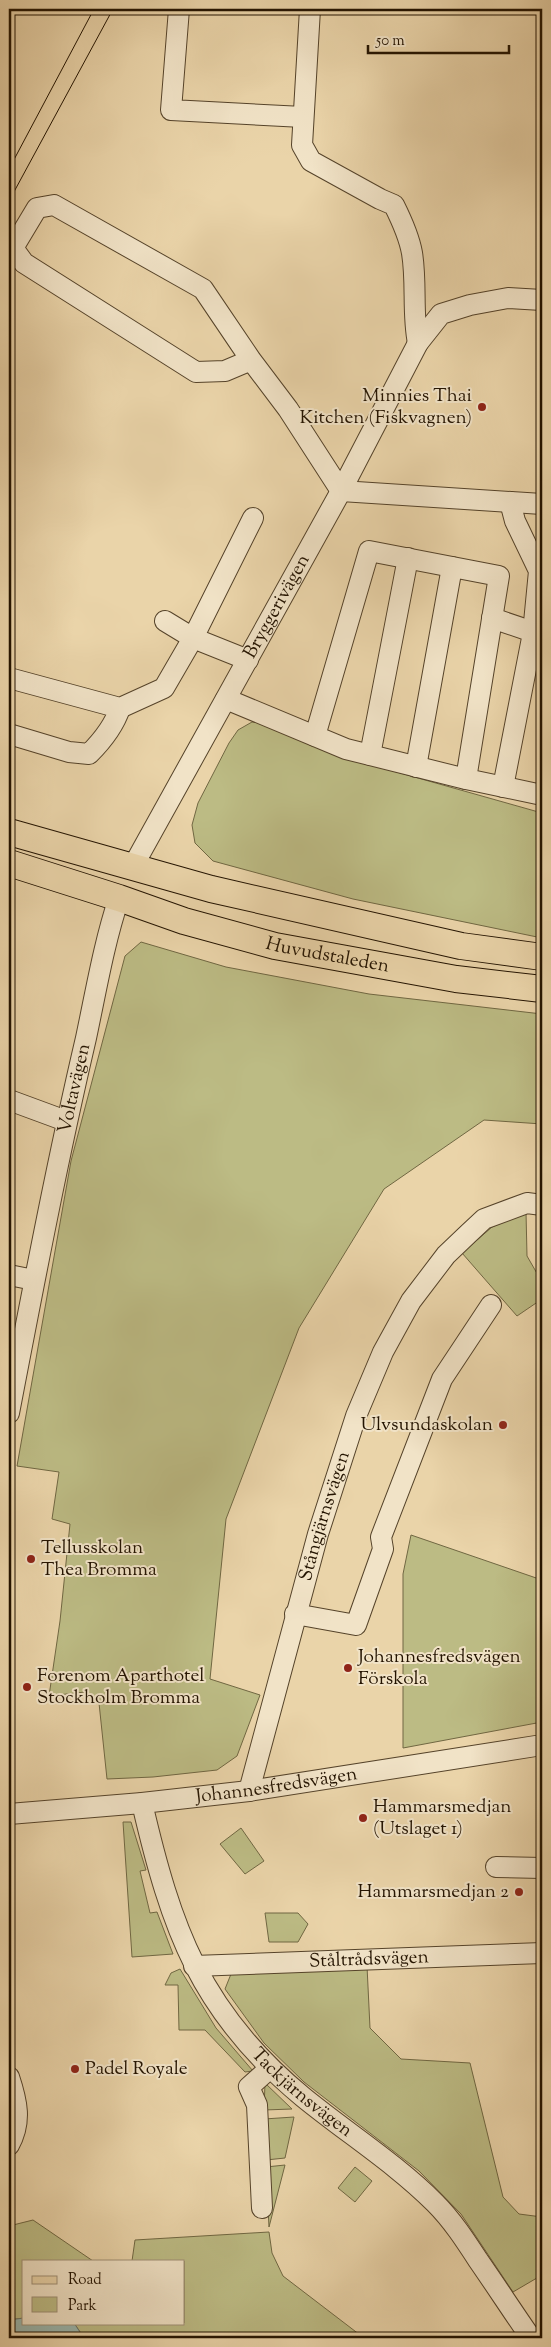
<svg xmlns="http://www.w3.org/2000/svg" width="551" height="2347" viewBox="0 0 551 2347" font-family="'Sorts Mill Goudy',serif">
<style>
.green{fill:#bcbb84;stroke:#706742}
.water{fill:#99b7af;stroke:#6a7569}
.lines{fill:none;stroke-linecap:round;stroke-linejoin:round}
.minor-casing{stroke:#55432a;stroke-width:22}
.major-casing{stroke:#231300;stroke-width:28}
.minor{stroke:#f1e3c7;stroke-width:20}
.major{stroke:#ead4a9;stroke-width:26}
.tram{stroke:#231300;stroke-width:1}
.poi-dot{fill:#8f2418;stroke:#f1e3c7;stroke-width:2}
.labels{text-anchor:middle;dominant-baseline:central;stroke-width:4;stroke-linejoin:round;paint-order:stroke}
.poi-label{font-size:19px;fill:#231300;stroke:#f1e3c7;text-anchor:start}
.street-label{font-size:19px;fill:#231300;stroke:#f1e3c7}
</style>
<rect width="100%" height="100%" fill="#ead4a9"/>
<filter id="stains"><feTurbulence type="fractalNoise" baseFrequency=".004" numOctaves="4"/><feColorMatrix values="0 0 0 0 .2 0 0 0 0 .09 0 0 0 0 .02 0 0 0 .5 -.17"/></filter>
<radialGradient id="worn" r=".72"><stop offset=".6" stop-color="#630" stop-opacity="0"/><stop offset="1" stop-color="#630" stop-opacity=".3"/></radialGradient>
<path class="green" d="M252,722L270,723L333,754L542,813V938L353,899L213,861L195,843L192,825L198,803L229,743L238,730Z
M141,942L226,967L369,994L542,1014V1124L484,1120L384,1189L299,1328L226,1519L210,1679L260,1695L237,1756L217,1770L153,1777L107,1779L99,1703L85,1692L49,1696L60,1621L70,1524L52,1519L59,1472L17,1466L71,1161L125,956Z
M526,1212L527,1256L542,1282V1299L517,1316L462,1253L492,1227Z
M411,1535L542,1580V1722L403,1748V1574Z
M123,1822H131L146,1870L140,1871L150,1913L157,1912L173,1954L132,1957Z
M241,1828L264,1861L245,1874L220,1844Z
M265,1913H298L308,1924L298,1942H269Z
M367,1966L370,2028L401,2059L470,2063L503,2197L519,2214L542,2217V2275L513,2292L461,2214L419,2171L304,2082L264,2043L225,1989L231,1974Z
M180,1969L216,2028L253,2071L245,2072L205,2030H179L178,1985H165L171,1973Z
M265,2083L292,2109L264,2110Z
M294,2117L285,2158L266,2160L264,2119Z
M285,2165L269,2227L266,2167Z
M355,2167L372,2181L355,2202L338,2188Z
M33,2220L93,2261H24V2318L9,2320V2226Z
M269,2232L272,2253L283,2276L364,2338H80V2332L74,2323H184V2261H132L135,2240Z"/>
<path class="water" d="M24,2318V2323H74L80,2332V2338H9V2320Z"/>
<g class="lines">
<defs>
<g id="minor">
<path d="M179,9L171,110L303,117"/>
<path d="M310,9L302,145L311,161L380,199L394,205C402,221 409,236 412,253C417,283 412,314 418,343"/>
<path d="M251,360L225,371L196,372L24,263L13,248L37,208L54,205L203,289L251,360L288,409L341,491L542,504"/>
<path d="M492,618L542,635"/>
<path d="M165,621L193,638L253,518"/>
<path d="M9,678L120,708L164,688L193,638L248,660"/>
<path d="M226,699L346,749L466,779L542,795"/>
<path d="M9,734L69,752L89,754C102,741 114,726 120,708"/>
<path d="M315,736L369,551L499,576L466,779"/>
<path d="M370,755L408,558"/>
<path d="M416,767L452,567"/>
<path d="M503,787L533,633L539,571L515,521L510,502"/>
<path id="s1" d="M132,868L341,491L418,343L441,314L470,305L508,298L542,300"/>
<path d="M9,1100L66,1121"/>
<path d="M9,1275L34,1280"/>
<path id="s2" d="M9,1413C33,1288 57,1162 86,1038C96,991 104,943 119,898"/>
<path d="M295,1614L356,1625L383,1549L381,1537L442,1379L491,1305"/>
<path id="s3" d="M249,1791L318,1534L356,1416L383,1352L411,1301L446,1255L468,1234L484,1219L527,1203L542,1205"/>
<path id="s4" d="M142,1803C171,1928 200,2012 303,2097C347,2133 395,2163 435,2203C452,2220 465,2240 478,2260C496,2286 513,2312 531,2338"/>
<path id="s5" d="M9,1814L142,1803L249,1791L542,1745"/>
<path d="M496,1867L542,1868"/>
<path id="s6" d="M194,1966L542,1953"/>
<path d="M9,2077C17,2101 22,2122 9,2145"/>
<path d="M262,2208L257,2105L249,2087L270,2068"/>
</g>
<g id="major">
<path d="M9,832L211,889L461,946L542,957"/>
<path id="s7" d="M9,863L119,898L184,921L275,946L456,979L542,989"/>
</g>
</defs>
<use href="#minor" class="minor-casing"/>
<use href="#major" class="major-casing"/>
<use href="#minor" class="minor"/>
<use href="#major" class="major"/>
<path class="tram" d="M9,169L94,9
M9,201L113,9"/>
</g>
<g class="poi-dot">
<circle cx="482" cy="407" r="5"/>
<circle cx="503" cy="1425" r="5"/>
<circle cx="31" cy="1559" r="5"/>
<circle cx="348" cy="1668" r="5"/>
<circle cx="27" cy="1687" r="5"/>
<circle cx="363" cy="1818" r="5"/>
<circle cx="519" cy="1892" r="5"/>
<circle cx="75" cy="2069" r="5"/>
</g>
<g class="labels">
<g class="poi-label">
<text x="472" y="396" text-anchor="end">Minnies Thai<tspan x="472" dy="22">Kitchen (Fiskvagnen)</tspan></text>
<text x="493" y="1425" text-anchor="end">Ulvsundaskolan</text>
<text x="41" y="1548">Tellusskolan<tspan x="41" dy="22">Thea Bromma</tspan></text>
<text x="358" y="1657">Johannesfredsvägen<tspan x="358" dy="22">Förskola</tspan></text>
<text x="37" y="1676">Forenom Aparthotel<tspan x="37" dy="22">Stockholm Bromma</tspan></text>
<text x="373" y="1807">Hammarsmedjan<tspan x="373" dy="22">(Utslaget 1)</tspan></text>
<text x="509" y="1892" text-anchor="end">Hammarsmedjan 2</text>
<text x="85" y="2069">Padel Royale</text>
</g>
<g class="street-label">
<text stroke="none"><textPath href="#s1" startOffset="299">Bryggerivägen</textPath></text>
<text stroke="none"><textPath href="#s7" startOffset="332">Huvudstaleden</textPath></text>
<text stroke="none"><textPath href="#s2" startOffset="331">Voltavägen</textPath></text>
<text stroke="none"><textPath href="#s3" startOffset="285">Stångjärnsvägen</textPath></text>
<text stroke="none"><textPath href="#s5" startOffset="269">Johannesfredsvägen</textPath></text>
<text stroke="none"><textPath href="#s6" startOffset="175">Ståltrådsvägen</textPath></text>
<text stroke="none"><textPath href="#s4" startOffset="339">Tackjärnsvägen</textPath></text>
</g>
</g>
<rect width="551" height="2347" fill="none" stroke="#ead4a9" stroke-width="30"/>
<rect x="10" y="10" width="531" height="2327" fill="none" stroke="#231300" stroke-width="2.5"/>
<rect x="15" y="15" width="521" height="2317" fill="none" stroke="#231300"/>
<rect x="22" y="2260" width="162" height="65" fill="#f1e3c7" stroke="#9f9077"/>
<rect x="32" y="2276" width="25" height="8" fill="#ead4a9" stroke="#9f9077"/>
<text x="68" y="2284" font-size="15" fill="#231300">Road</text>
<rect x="32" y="2297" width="25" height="15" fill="#bcbb84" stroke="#9f9077"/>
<text x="68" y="2310" font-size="15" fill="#231300">Park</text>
<path d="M368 45v8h141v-8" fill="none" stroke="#231300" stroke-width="2.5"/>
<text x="376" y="45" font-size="15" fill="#231300" stroke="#f1e3c7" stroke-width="4" paint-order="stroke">50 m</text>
<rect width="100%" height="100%" filter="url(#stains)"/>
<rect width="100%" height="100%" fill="url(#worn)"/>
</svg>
